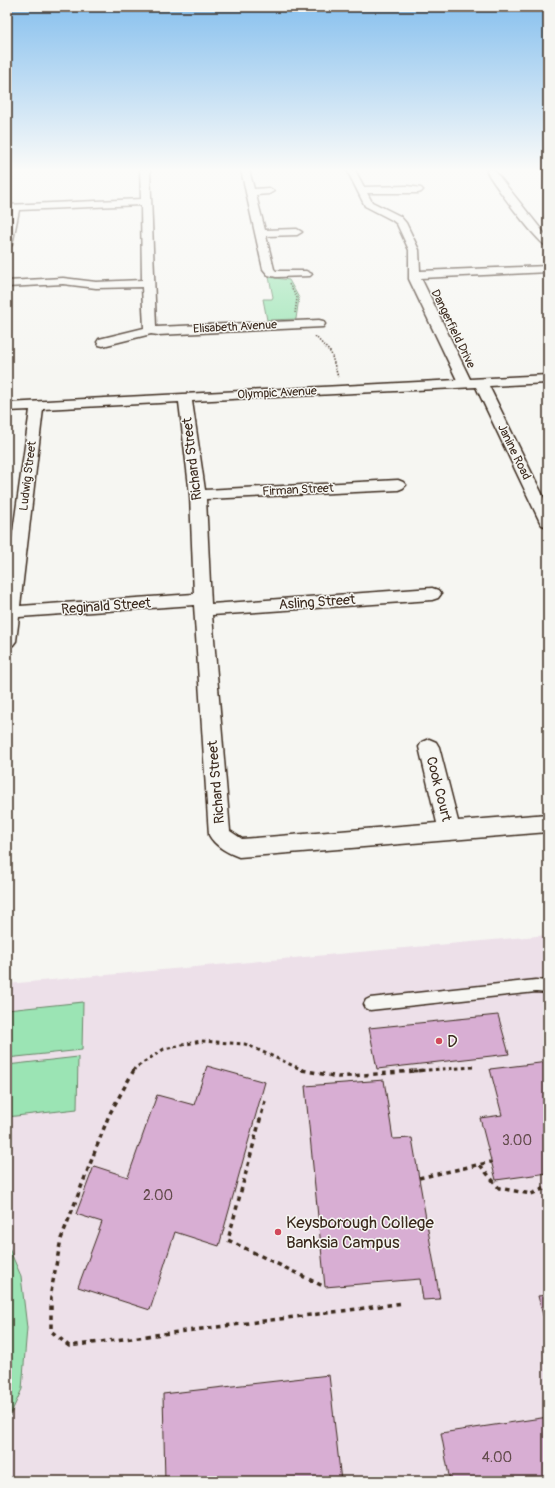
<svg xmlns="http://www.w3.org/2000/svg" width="555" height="1488" viewBox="0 0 555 1488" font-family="Pangolin,sans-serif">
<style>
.built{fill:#ede0e9}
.green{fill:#9be4b4;stroke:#6b8769}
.building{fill:#d8aed3;stroke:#3b2a1e}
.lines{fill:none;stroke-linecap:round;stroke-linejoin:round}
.service-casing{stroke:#3b2a1e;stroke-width:3}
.minor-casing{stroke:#3b2a1e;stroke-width:3}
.path-far2{stroke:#3b2a1e;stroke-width:1.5;stroke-dasharray:1.5 1.5;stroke-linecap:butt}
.path-far1{stroke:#3b2a1e;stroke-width:3;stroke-dasharray:3.5 3.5;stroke-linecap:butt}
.path{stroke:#3b2a1e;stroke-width:3.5;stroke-dasharray:4.5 4.5;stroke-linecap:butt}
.service{fill:#f6f6f2;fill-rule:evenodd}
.minor{fill:#f6f6f2;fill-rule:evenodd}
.poi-dot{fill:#d1495b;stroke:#f6f6f2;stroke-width:1.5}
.labels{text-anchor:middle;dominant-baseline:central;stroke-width:3;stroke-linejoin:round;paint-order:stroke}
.far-street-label{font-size:12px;fill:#3b2a1e;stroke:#f6f6f2}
.street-label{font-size:14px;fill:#3b2a1e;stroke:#f6f6f2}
.near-number-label{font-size:14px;fill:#624b4b}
.near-poi-label{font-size:17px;fill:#3b2a1e;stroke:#f6f6f2;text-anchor:start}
</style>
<rect width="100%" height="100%" fill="#f6f6f2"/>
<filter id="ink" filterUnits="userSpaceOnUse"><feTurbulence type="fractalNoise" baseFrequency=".025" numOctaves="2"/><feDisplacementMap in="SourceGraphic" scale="8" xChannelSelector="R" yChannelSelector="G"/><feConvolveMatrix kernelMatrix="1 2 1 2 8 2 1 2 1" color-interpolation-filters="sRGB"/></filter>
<g filter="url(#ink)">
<path class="built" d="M548,935V1481H7V984Z"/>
<path class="green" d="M269,277L289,280L299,298L296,319L267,320L263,299H272L273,297Z
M83,1002L82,1050L7,1058V1010Z
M78,1057L77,1109L7,1117V1065Z
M7,1244L21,1276L27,1328L22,1389L7,1422Z"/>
<path class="building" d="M498,1015L509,1054L377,1069L369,1028Z
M548,1062V1173L496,1180L480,1118L502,1115L490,1069Z
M207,1066L265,1082L219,1246L175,1232L150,1310L78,1287L102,1222L76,1214L94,1166L128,1177L157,1095L194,1105Z
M384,1080L393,1139L412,1138L440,1299L423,1300L420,1279L325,1287L305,1086Z
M548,1295V1334L538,1296Z
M329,1375L341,1481H165L163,1394Z
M548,1417V1481H450L441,1433Z"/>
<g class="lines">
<defs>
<path id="service" d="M536,980L548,981V993L536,992L370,1010L366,1008L364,1004L366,1000L370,998Z"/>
<path id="minor" d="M140,170H150L156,327L319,320L323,321L325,324L323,327L158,335L151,334L103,346L99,345L97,342L99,339L144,328L142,287L96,288L63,284L7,287V281L63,278L96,282L142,280L141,205L19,210L12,245L7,248V221L9,211H7V205L141,199Z
M241,170H249L254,189L269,188L274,191L269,194L256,195L265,230L297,229L302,232L297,235L266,236L274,269L276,271H306L312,274L310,276L276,277L268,275L263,269Z
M347,170H355L364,187L407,186L421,188L423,190L421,192L418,193H367L372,202L400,216L406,223L419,250L420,271L548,266V272L421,278L470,379L548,375V383L489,386L548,506V527L542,525L540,522L476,387L192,401L205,490L398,480L403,482L406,485L403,488L398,490L206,499L211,604L432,588L438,590L441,594L438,598L432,600L212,615L230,831L242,839L437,823L419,747L422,742L429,739L436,742L439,747L458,821L548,814V832L239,857C228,853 215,846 209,835L194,605L19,617L16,641L13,645L7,647V575L30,410L7,411V403L457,380L409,279V250L397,224L392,220L365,206ZM179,402L190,495L194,594L20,606L43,409Z
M486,170H494L548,238V247C539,245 491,181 486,170Z"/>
</defs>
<use href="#service" class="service-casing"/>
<use href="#minor" class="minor-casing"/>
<path class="path-far2" d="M289,284L297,298L295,313
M315,336L331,353L338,377"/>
<path class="path-far1" d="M133,1071L135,1068L164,1049L201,1041L245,1044L305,1071
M414,1071L473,1067"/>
<path class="path" d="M134,1070L109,1115L61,1239L51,1292V1331L69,1346L404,1303
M302,1070L338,1077L427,1070
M265,1101L228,1240L325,1287
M480,1165L499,1188L531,1194L548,1187
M419,1178L491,1162"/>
<use href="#service" class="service"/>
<use href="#minor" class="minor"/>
</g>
</g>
<linearGradient id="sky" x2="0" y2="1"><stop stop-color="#87c0ee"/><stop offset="0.45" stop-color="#fbfbf9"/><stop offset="1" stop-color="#fbfbf9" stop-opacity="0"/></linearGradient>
<rect width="555" height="378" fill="url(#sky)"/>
<g class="poi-dot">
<circle cx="439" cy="1041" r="4"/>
<circle cx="278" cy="1232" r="4"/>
</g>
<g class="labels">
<g class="far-street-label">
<text transform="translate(235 327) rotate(-3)">Elisabeth Avenue</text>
<text transform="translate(453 329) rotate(64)">Dangerfield Drive</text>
<text transform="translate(277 393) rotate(-3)">Olympic Avenue</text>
<text transform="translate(514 452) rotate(64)">Janine Road</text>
<text transform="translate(28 476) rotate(-83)">Ludwig Street</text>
<text transform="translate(298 490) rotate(-3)">Firman Street</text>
</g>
<g class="street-label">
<text transform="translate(192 459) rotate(-97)">Richard Street</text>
<text transform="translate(317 602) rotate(-4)">Asling Street</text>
<text transform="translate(106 606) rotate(-4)">Reginald Street</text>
<text transform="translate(216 782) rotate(-95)">Richard Street</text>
<text transform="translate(439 789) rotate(76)">Cook Court</text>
</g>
<g class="near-number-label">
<text x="517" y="1140">3.00</text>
<text x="158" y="1195">2.00</text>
<text x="497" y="1457">4.00</text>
</g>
<g class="near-poi-label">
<text x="447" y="1041">D</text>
<text x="286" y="1222">Keysborough College<tspan x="286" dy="20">Banksia Campus</tspan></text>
</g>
</g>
<rect width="555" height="1488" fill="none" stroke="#f6f6f2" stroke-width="24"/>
<rect x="12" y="12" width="531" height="1464" fill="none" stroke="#3b2a1e" stroke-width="1.5" filter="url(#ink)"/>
</svg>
